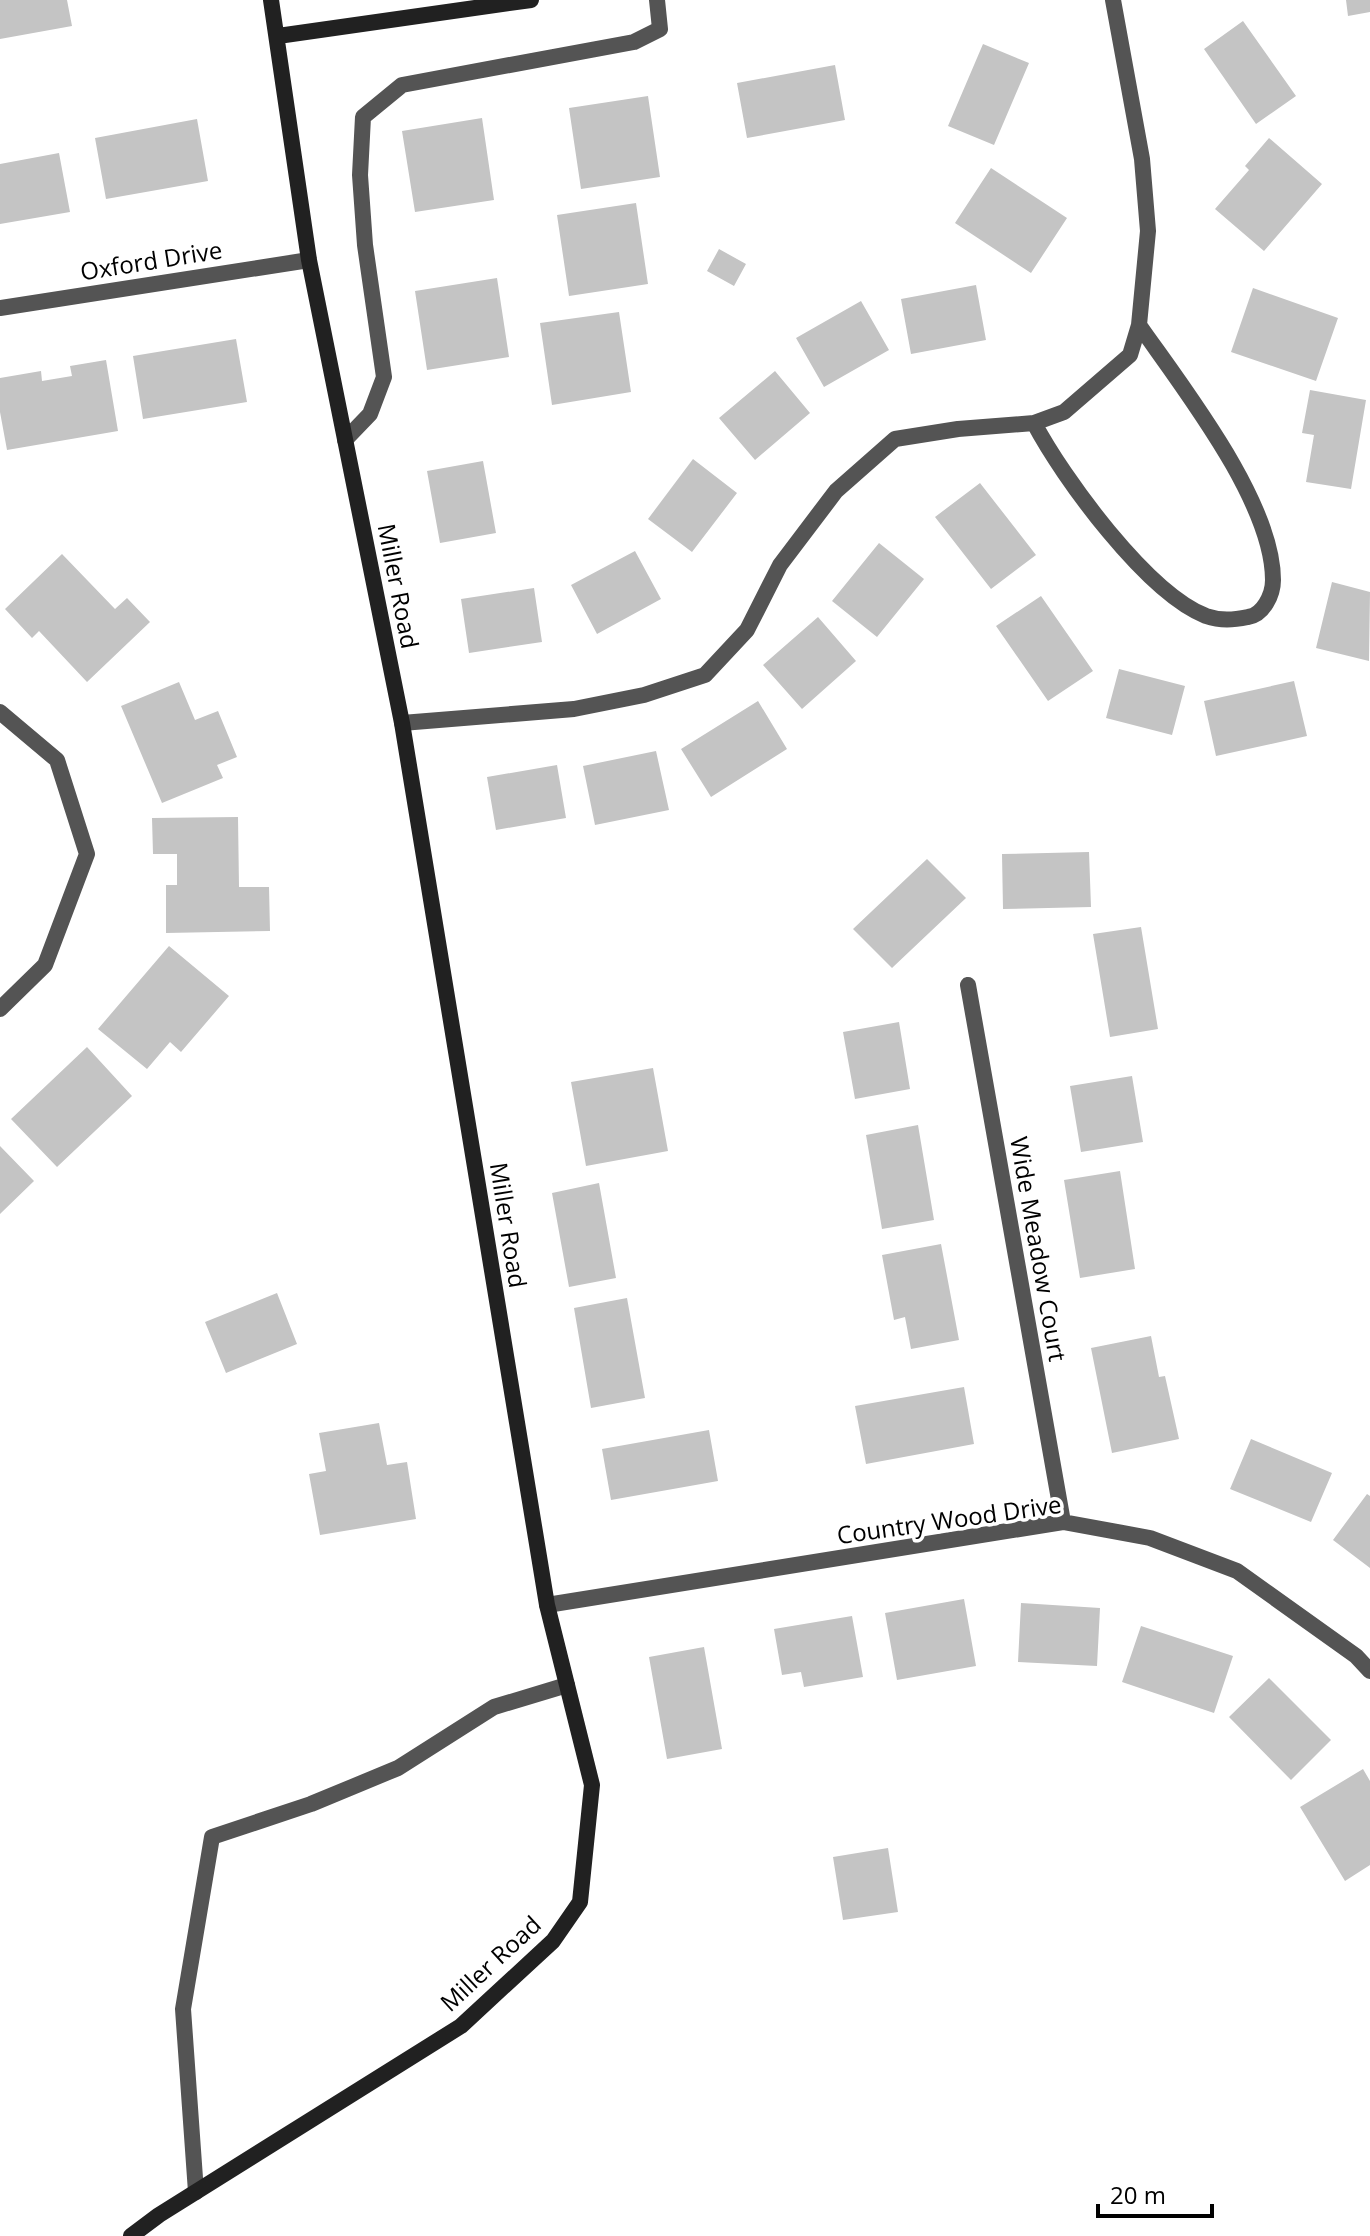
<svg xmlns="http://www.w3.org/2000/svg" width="1370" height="2236" viewBox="0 0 1370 2236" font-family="'Open Sans',sans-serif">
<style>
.building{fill:#c4c4c4}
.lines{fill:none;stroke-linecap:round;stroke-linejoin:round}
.lane{stroke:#545454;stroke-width:16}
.street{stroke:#545454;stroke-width:16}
.secondary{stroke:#212121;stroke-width:16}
.labels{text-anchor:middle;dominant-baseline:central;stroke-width:7;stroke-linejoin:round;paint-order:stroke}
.street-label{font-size:24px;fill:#000;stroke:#fff}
</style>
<rect width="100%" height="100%" fill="#fff"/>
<path class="building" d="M0,0H67L72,26L0,39Z
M1346,0H1370V12L1348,16Z
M1243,21L1296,96L1256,124L1204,49Z
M983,44L1029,63L994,145L948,126Z
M835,65L845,120L747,138L737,83Z
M648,96L660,177L581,189L569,108Z
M482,118L494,200L415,212L402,131Z
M197,119L208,181L106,199L95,138Z
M1269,138L1322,184L1264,251L1215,209L1249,170L1245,166Z
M59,153L70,212L0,224V164Z
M991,168L1067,218L1031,273L955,223Z
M636,203L648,284L569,296L557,215Z
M719,249L746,264L734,286L707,271Z
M497,278L509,357L427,370L415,291Z
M976,285L986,340L911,354L901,299Z
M1253,288L1338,318L1316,381L1231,352Z
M861,301L889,350L824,387L796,338Z
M619,312L631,392L552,405L540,323Z
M236,339L247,402L143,419L133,356Z
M106,360L118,431L7,450L0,412V378L41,371L42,381L72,376L70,366Z
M775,371L810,413L755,460L719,418Z
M1310,390L1366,400L1351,489L1306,482L1314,435L1302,433Z
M693,459L737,493L692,552L648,519Z
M483,461L496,533L440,543L427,471Z
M980,483L1036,555L991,589L935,517Z
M879,543L924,579L877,637L832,601Z
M635,551L661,599L597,634L571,585Z
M62,554L115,609L127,598L150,622L87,682L39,631L32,638L5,609Z
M1332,582L1370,592L1369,661L1316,648Z
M534,588L542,642L469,653L461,599Z
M1041,596L1093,671L1048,701L996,626Z
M818,617L856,661L802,709L763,665Z
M1119,669L1185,686L1172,735L1106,718Z
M1294,681L1307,736L1216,756L1204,701Z
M179,682L195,720L218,711L237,757L217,765L223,778L162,803L121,706Z
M758,701L787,749L711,797L681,749Z
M656,751L669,810L595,825L583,766Z
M557,765L566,818L496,830L487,777Z
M238,817L239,887H269L270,931L166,933V885H177V854H153L152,818Z
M1089,852L1091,907L1003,909L1002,854Z
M927,859L966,898L892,968L853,929Z
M1141,927L1158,1029L1110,1037L1093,934Z
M169,946L229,996L181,1052L170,1042L147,1069L98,1029Z
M899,1022L910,1089L855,1099L843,1032Z
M87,1047L132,1096L57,1167L11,1119Z
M653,1068L668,1151L586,1166L571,1082Z
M1132,1076L1143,1142L1081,1152L1070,1086Z
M918,1125L934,1220L882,1229L866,1135Z
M0,1146L34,1181L0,1214Z
M1120,1171L1135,1269L1080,1278L1064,1180Z
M599,1183L616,1278L569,1287L552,1193Z
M941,1244L959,1340L911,1349L905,1317L894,1320L882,1255Z
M277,1293L297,1344L226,1373L205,1322Z
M627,1298L645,1398L591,1408L574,1308Z
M1151,1336L1159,1377L1165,1376L1179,1439L1112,1453L1091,1348Z
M964,1387L974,1444L866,1464L855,1406Z
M379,1423L387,1465L407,1462L416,1519L320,1535L309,1474L326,1471L319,1433Z
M709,1430L718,1481L611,1500L602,1449Z
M1251,1439L1332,1473L1311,1522L1230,1489Z
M1367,1494L1370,1496V1568L1333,1540Z
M964,1599L976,1666L897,1680L885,1613Z
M1021,1603L1100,1608L1097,1666L1018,1662Z
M852,1616L863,1677L804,1687L801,1672L782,1675L774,1629Z
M1141,1626L1233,1656L1214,1713L1122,1682Z
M704,1647L722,1749L667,1759L649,1657Z
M1269,1678L1331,1740L1291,1780L1229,1717Z
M1363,1769L1370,1781V1865L1345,1881L1300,1807Z
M888,1848L898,1912L843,1920L833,1857Z"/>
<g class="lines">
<path class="lane" d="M345,440L370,414L384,377L365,245L360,175L363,117L402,85L634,42L660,29L657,0
M196,2192L183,2009L212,1837L311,1804L398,1768L494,1707L567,1685"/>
<path class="street" d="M0,308L309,260
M1034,423C1063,478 1147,593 1206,616C1221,621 1233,620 1248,617C1263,615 1273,595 1273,580C1273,502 1183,388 1139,325
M0,712L57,760L87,854L45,965L0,1009
M402,723L574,709L644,695L705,675L747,630L780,565L836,491L895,439L958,429L1034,423L1064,412L1130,355L1139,325L1148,231L1142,159L1113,0
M968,985L1063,1522
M547,1605L1063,1522L1150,1538L1237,1571L1356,1656L1370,1671"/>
<path class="secondary" d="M278,36L531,0
M131,2236L159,2215L461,2026L553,1941L580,1902L592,1785L547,1605L402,723L309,260L271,0"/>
</g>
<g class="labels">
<g class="street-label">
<text transform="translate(151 260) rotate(-9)">Oxford Drive</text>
<text transform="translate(399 586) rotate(79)">Miller Road</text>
<text transform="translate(509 1225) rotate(81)">Miller Road</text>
<text transform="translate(1039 1249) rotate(80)">Wide Meadow Court</text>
<text transform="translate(949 1519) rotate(-8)">Country Wood Drive</text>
<text transform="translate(490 1963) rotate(-43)">Miller Road</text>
</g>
</g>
<path d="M1098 2204v12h114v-12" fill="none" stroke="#000000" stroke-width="4"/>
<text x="1110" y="2204" font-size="24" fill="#000000" stroke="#ffffff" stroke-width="6" paint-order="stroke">20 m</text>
</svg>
